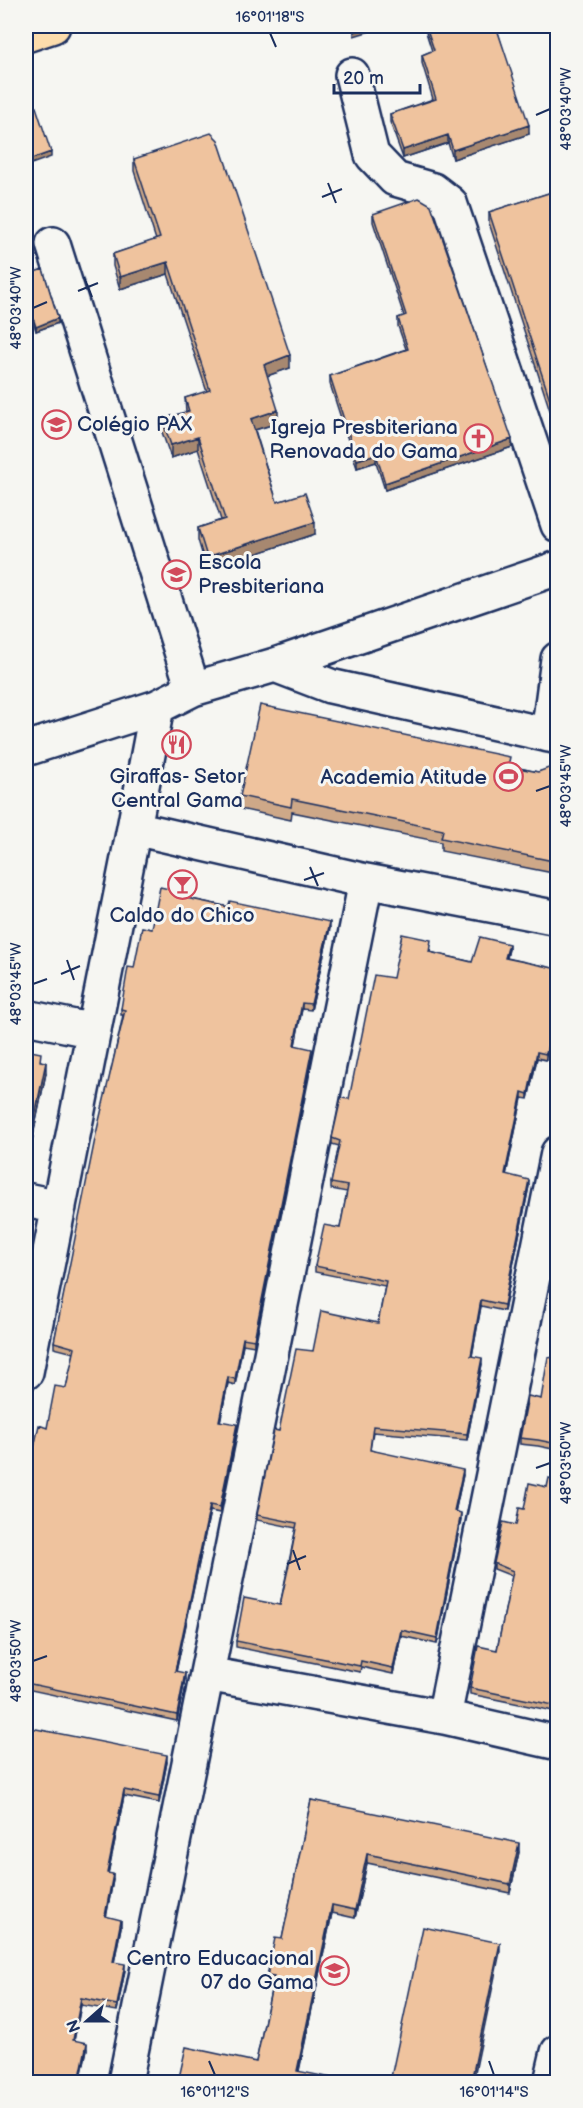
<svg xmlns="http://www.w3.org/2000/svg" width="583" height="2108" viewBox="0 0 583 2108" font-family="'Balsamiq Sans',sans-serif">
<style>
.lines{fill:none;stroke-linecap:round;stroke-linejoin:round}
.minor-casing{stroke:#1b2f5e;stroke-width:38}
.major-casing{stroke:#1b2f5e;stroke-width:38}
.minor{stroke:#f6f6f2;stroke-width:33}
.major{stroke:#fcdcac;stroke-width:33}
.wall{fill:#cea888;stroke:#1b2f5e;stroke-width:1.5}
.shaded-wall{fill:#a7886f;stroke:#1b2f5e;stroke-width:1.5}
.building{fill:#efc39e;stroke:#1b2f5e;stroke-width:1.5}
.ticks{fill:none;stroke:#1b2f5e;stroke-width:2}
.labels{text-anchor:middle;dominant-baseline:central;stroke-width:6;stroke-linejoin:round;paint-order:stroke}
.poi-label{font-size:21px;fill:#1b2f5e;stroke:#f6f6f2;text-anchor:end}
.neatline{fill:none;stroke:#1b2f5e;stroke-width:2}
.ticks-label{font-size:15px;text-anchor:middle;fill:#1b2f5e}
</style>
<rect width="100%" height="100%" fill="#f6f6f2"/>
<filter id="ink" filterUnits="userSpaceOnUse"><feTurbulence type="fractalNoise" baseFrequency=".0167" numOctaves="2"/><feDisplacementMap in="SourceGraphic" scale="12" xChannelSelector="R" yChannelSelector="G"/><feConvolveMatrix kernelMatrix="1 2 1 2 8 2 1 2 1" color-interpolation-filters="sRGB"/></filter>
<g filter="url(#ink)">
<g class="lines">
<defs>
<path id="minor" d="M352,75L372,155L395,179L433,190L450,203L558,525
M53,244L193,689
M275,665L330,686L558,737
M157,707L134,828L366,881L558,918
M548,735L558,659
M26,749L157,707L193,689L275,665L558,568
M26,1017L94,1031
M26,1200L59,1207
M26,1372L134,828
M207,1674L444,1717L558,1743
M444,1717L558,1153
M125,2082L366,881
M551,2082L558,2052"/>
<path id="major" d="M26,35L53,26"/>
</defs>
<use href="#minor" class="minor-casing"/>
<use href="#major" class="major-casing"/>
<use href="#minor" class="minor"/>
<use href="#major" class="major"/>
</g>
<path class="wall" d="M424,26H496L529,134L453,159L448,143L403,158L390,122V114L433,99L422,63V55L432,51Z
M554,26H558V37Z
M134,159L290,368L267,376L278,423L255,430L277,502L315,534L207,570L198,540V528L221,520L198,449L171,458L162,432V419L186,412L185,398L207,392L168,274L120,289L113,266V254L156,240L134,171Z
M558,190V435L489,223V212Z
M373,214L512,447L385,490L376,462L357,468L330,384V376L406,349L398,326V318L404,316L373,222Z
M26,275L58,323L36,331L26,300Z
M510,766L538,772L558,767V874L441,851V842L292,812L291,820L240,809V796Z
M187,898L330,928L311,1010L302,1009L295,1045L312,1054L254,1346L243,1344L235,1385L228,1383L220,1421L237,1430L220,1513L210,1511L176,1671L185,1679L177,1721L26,1689V1484L47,1428L66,1388L74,1353L54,1348V1342L123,1015H121V1009L134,968L152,929Z
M431,946L430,952L472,962L509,949L507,958L558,969V1003L546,1060L537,1058L528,1099L522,1098L506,1175L529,1186L504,1311L481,1306L472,1356L482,1364L467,1440L373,1432L370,1450L463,1475L455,1512L461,1519L437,1644L401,1636L393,1674L361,1667L360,1672L236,1647V1641L280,1605L296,1528L257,1520V1515L279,1431L313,1351L378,1323L385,1286L315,1272V1266L340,1228L347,1192L331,1189V1183L339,1146L332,1144V1138L349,1099L393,978Z
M26,1050L41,1061L46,1073L30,1150L26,1149Z
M558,1359V1450L538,1446L520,1444V1438L541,1399Z
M558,1480V1712L470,1694V1688L497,1650L512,1576L494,1569V1563L524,1509L547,1487Z
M26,1727L167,1762L159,1803L124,1796L108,1873L113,1880L106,1917L121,1927L114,1962L125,1970L117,2011L81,2005L74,2040L87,2049L80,2082H26Z
M311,1800L519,1852L510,1893L367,1863L355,1918L332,1913L299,2071L256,2062L272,1986L267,1985V1976L282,1939Z"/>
<path class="shaded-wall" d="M373,26H387L354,36V32Z
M529,125V134L453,159V150Z
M448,135V143L403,158V150Z
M51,152V157L26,166V161Z
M168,262V274L120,289V277Z
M58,318V323L36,331V327Z
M290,355V368L264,377V365Z
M278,410V423L251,431V419Z
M198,437V449L171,458V445Z
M512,439V447L385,490V483Z
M376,454V462L357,468V460Z
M315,522V534L207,570V557Z
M330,922V928L311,1010V1004Z
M509,944V949L505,964V958Z
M558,997V1003L546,1060V1054Z
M302,1003V1009L294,1050V1045Z
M312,1049V1054L254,1346V1340Z
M537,1052V1058L528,1099V1094Z
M46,1062V1073L30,1150V1139Z
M522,1092V1098L505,1180V1174Z
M529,1180V1186L504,1311V1305Z
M481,1300V1306L471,1361V1356Z
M243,1338V1344L235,1385V1379Z
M482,1358V1364L467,1440V1434Z
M228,1377V1383L219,1427V1421Z
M237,1424V1430L220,1513V1507Z
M463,1470V1475L454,1517V1511Z
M210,1505V1511L175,1677V1671Z
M461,1513V1519L437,1644V1638Z
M401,1630V1636L393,1674V1668Z
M185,1673V1679L177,1721V1715Z
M167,1755V1762L159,1803V1797Z
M124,1790V1796L107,1879V1873Z
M519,1843V1852L510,1893V1884Z
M367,1854V1863L355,1918V1910Z
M113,1874V1880L105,1923V1916Z
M332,1905V1913L297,2079V2071Z
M121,1920V1927L113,1968V1962Z
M500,1943V1952L473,2082H471Z
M125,1964V1970L117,2011V2005Z
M81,1998V2005L73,2046V2040Z
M87,2043V2049L80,2082H79Z"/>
<path class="building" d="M352,26H373L354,32Z
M426,26H496L529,125L453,150L448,135L403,150L390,114L436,99L422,55L434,50Z
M36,107L51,152L26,161V111Z
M211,133L218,140L290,355L264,365L278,410L251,419L277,502L305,493L315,522L207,557L198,528L225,519L198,437L171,445L162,419L189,411L185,398L210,390L168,262L120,277L113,254L160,238L134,159Z
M558,190V424L489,212Z
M419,198L431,205L512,439L385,483L376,454L357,460L330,376L408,349L398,318L406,315L373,214Z
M43,269L58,318L36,327L26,296V275Z
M260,705L510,757L508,766L538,772L554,766L558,767V862L441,838L443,830L292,799L291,807L240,796Z
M160,887L187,893L186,898L228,907L230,901L330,922L311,1004L302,1003L294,1045L312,1049L254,1340L243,1338L235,1379L228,1377L219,1421L237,1424L220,1507L210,1505L175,1671L185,1673L177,1715L26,1683V1484L39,1425L47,1428L55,1386L66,1388L75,1348L54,1342L96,1134L125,1010L121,1009L128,967L134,968L142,927L152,929Z
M402,934L431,940L429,952L472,962L480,937L509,944L505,958L558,969V997L546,1054L537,1052L528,1094L522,1092L505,1174L529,1180L504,1305L481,1300L471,1356L482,1358L467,1434L373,1426L370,1450L463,1470L454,1511L461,1513L437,1638L401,1630L393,1668L361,1661L360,1666L236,1641L244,1598L280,1605L290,1560L297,1523L257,1515L274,1430L279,1431L296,1349L313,1351L321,1311L378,1323L386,1281L315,1266L324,1225L340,1228L348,1186L331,1183L340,1141L332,1138L341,1098L349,1099L374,975L393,978Z
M26,1050L41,1053L40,1061L46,1062L30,1139L26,1137Z
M548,1357L558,1359V1444L538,1440L520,1438L528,1396L541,1399Z
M549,1478L558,1480V1706L470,1688L478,1646L497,1650L513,1571L494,1563L503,1522L516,1525L519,1508L524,1509L529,1483L547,1487Z
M26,1727L167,1755L159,1797L124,1790L107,1873L113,1874L105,1916L121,1920L113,1962L125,1964L117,2005L81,1998L73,2040L87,2043L79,2082H26Z
M311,1800L519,1843L510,1884L367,1854L355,1910L332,1905L297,2071L352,2082H178L186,2047L256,2062L274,1977L267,1976L275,1938L282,1939Z
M423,1927L500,1943L471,2082H390Z"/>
</g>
<path class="ticks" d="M270,33L276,47M536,115L550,109M328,183L336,203M322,197L342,189M84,277L92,297M78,291L98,283M33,308L47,302M536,791L550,786M310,867L318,886M304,880L324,873M67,960L74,980M61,974L80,966M33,984L47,979M536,1468L550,1463M293,1550L300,1570M287,1564L306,1556M33,1661L47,1656M209,2061L215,2075M489,2061L494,2075"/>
<defs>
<symbol id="university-ring" viewBox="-11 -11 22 22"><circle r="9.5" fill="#f6f6f2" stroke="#d1495b" stroke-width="1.5"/><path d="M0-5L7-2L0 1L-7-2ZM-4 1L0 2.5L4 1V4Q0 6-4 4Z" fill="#d1495b"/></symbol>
<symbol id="church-ring" viewBox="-11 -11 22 22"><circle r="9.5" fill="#f6f6f2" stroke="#d1495b" stroke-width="1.5"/><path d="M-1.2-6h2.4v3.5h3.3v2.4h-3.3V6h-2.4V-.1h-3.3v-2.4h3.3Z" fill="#d1495b"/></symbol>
<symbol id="school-ring" viewBox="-11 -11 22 22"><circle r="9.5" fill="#f6f6f2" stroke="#d1495b" stroke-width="1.5"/><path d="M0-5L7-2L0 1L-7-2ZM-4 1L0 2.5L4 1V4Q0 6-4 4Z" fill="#d1495b"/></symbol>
<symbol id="restaurant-ring" viewBox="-11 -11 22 22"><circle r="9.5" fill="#f6f6f2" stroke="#d1495b" stroke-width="1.5"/><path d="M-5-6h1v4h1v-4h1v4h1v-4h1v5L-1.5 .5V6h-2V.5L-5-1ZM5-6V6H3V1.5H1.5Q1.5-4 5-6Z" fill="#d1495b"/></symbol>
<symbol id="stadium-ring" viewBox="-11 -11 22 22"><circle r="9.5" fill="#f6f6f2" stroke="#d1495b" stroke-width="1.5"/><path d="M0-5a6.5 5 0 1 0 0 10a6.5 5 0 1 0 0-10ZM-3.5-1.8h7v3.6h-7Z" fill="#d1495b"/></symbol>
<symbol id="bar-ring" viewBox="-11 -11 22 22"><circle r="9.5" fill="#f6f6f2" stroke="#d1495b" stroke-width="1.5"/><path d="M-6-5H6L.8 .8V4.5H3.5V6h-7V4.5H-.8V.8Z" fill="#d1495b"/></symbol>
</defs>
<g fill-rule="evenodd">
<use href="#university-ring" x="40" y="408" width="33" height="33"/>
<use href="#church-ring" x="462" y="422" width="33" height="33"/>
<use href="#school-ring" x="160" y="558" width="33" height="33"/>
<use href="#restaurant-ring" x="160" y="728" width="33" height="33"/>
<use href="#stadium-ring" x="492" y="760" width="33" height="33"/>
<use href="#bar-ring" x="166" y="868" width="33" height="33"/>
<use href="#school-ring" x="318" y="1954" width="33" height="33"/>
</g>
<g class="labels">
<g class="poi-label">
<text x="77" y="424" text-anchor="start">Colégio PAX</text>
<text x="458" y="427">Igreja Presbiteriana<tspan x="458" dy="24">Renovada do Gama</tspan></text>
<text x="198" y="562" text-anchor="start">Escola<tspan x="198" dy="24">Presbiteriana</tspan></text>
<text x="177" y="776" text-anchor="middle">Giraffas- Setor<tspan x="177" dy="24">Central Gama</tspan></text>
<text x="487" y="777">Academia Atitude</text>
<text x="182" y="915" text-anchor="middle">Caldo do Chico</text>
<text x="314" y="1958">Centro Educacional<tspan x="314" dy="24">07 do Gama</tspan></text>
</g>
</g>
<rect width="583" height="2108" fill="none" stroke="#f6f6f2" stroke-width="66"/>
<g transform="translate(87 2021) rotate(249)" stroke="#f6f6f2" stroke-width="4.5" paint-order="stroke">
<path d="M0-4.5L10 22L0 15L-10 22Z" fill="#1b2f5e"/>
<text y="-9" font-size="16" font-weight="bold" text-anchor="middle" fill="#1b2f5e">N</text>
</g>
<path d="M334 84v9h86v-9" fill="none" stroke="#1b2f5e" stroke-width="3"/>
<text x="343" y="84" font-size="18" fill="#1b2f5e" stroke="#f6f6f2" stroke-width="4.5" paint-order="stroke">20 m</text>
<rect x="33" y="33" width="517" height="2042" class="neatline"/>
<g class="ticks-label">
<text x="270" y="22">16°01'18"S</text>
<text transform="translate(566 109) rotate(-90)" y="5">48°03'40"W</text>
<text transform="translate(16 308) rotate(-90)" y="5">48°03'40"W</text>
<text transform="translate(566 786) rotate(-90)" y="5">48°03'45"W</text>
<text transform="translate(16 984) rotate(-90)" y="5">48°03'45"W</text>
<text transform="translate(566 1463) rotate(-90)" y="5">48°03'50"W</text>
<text transform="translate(16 1661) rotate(-90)" y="5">48°03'50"W</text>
<text x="215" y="2097">16°01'12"S</text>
<text x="494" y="2097">16°01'14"S</text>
</g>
</svg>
